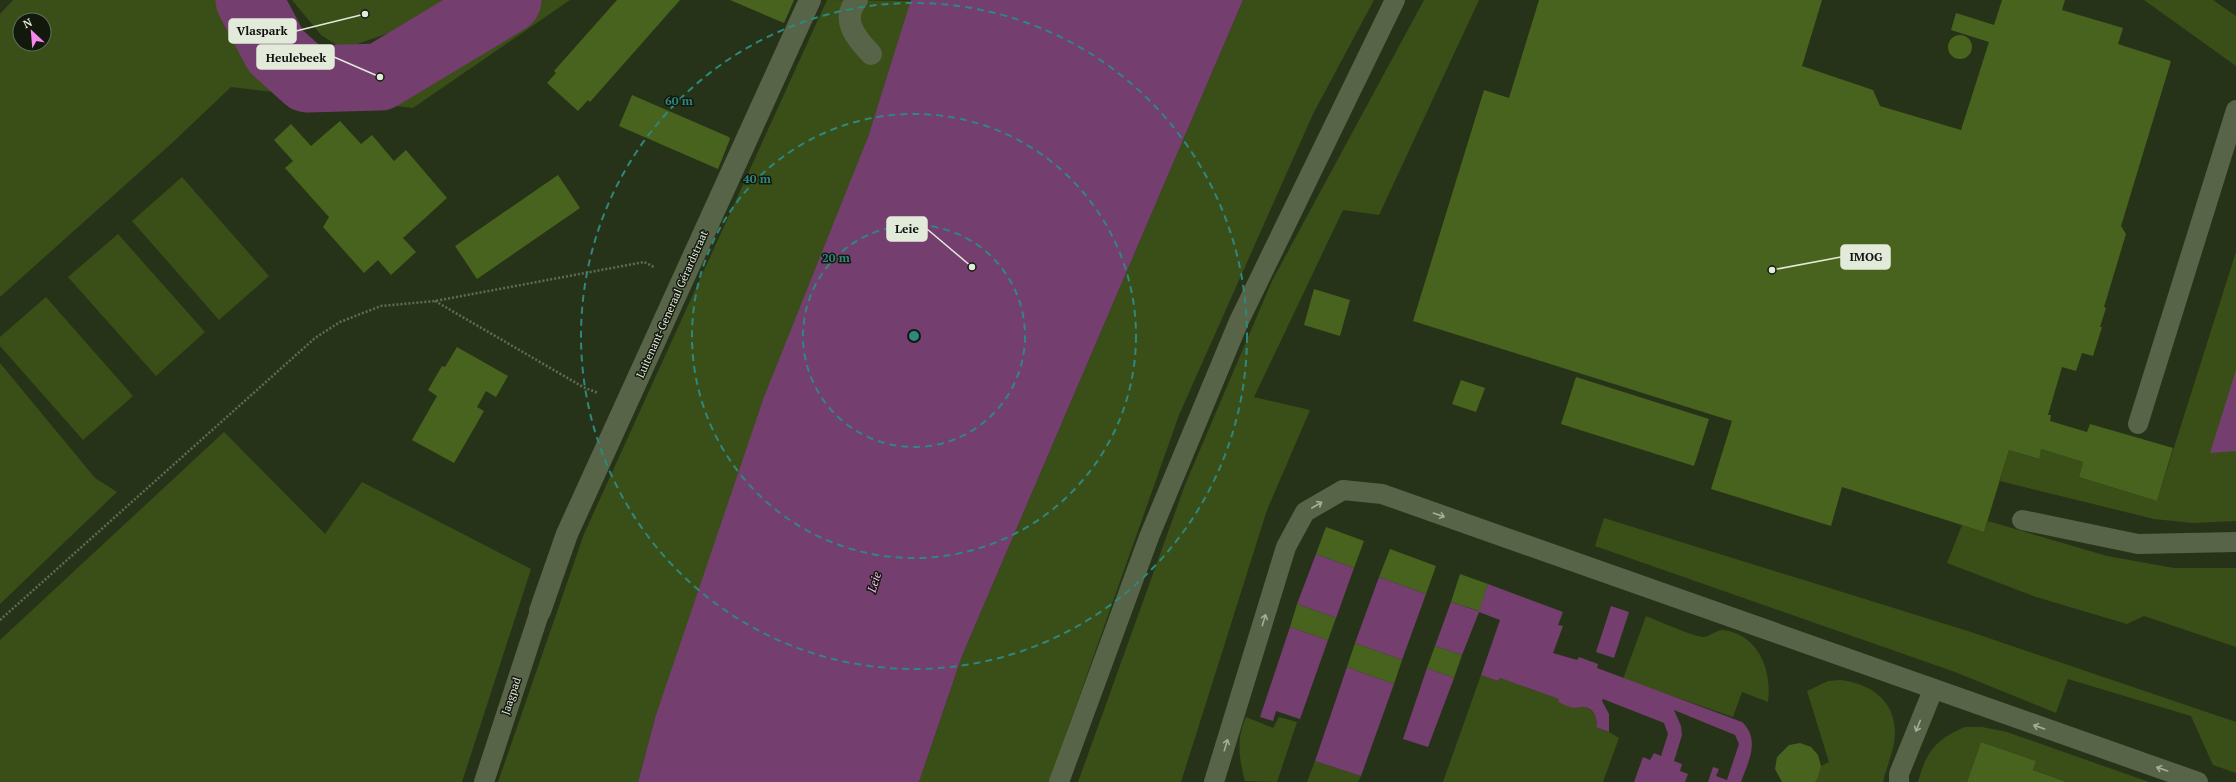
<svg xmlns="http://www.w3.org/2000/svg" width="2236" height="782" viewBox="0 0 2236 782" font-family="'PT Serif',serif">
<style>
.green{fill:#394f17;fill-rule:evenodd}
.water{fill:#743e6f}
.lines{fill:none;stroke-linecap:round;stroke-linejoin:round}
.river{stroke:#743e6f;stroke-width:67}
.building{fill:#48631d}
.path{stroke:#616c54;stroke-width:2.5;stroke-dasharray:2 2;stroke-linecap:butt}
.service{stroke:#576448;stroke-width:20}
.pedestrian{stroke:#576448;stroke-width:22}
.minor{stroke:#576448;stroke-width:22}
.oneway{stroke:#a3ae98}
.ring{fill:none;stroke:#2f877e;stroke-width:2;stroke-dasharray:7 5}
.labels{text-anchor:middle;dominant-baseline:central;stroke-width:3;stroke-linejoin:round;paint-order:stroke}
.street-label{font-size:11px;fill:#e2eada;stroke:#13180d}
.water-label{font-size:12px;font-style:italic;fill:#fbbaf4;stroke:#13180d}
.centre{fill:#2f877e;stroke:#13180d;stroke-width:2}
.ring-label{font-size:12px;text-anchor:middle;font-weight:bold;fill:#2f877e;stroke:#13180d;stroke-width:3;stroke-linejoin:round;paint-order:stroke}
.leader{fill:none;stroke:#e2eada;stroke-width:1.5}
.callout-dot{fill:#e2eada;stroke:#13180d;stroke-width:1.5}
.callout{fill:#e2eada;stroke:#e2eada;stroke-width:1.5}
.callout-label{font-size:12px;text-anchor:middle;font-weight:bold;fill:#111}
</style>
<rect width="100%" height="100%" fill="#273318"/>
<path class="green" d="M13,0H240L257,37L284,64L314,84L389,88L412,82L542,0H570L413,108L231,87L172,143L0,297V14ZM20,20H44V44H20Z
M292,0H450L403,28L343,49L321,35Z
M827,0L912,1L868,137L655,718L638,782H498L584,534Z
M1243,0H1374L1313,114L1179,415L1049,782H919L962,656Z
M1424,0H1479L1379,215L1343,210L1254,397L1310,410L1267,510L1181,782H1078L1185,485L1272,281Z
M2144,0H2213L2236,16V66Z
M182,177L269,276L219,320L132,221Z
M118,234L205,332L156,376L68,277Z
M2236,252V521L2192,523L2154,519L2000,481L2009,450L2038,459L2041,449L2083,462L2079,477L2157,501Z
M46,297L133,396L83,440L0,346V337Z
M0,363L95,478L117,492L0,604Z
M224,432L325,534L362,482L531,569L462,782H0V640Z
M1604,518L1971,632L2236,722V773L2213,765L2191,716L2068,679L2056,713L1955,672L1595,546Z
M1988,521L2107,556L2174,568H2236V647L2144,616L2127,624L2036,597L1947,563L1962,525L1984,532Z
M1646,616C1656,620 1695,637 1703,637C1710,637 1716,630 1723,630C1759,635 1772,670 1768,702L1742,692L1733,717L1623,679Z
M1481,675L1498,681L1500,678L1560,699L1559,702L1575,708L1583,706C1593,710 1598,716 1596,727L1609,732L1619,738L1603,782H1443Z
M1840,680C1875,684 1900,705 1894,743C1892,755 1886,769 1883,782H1815L1821,766L1829,762L1807,691L1828,681Z
M1246,717L1273,728L1279,717L1297,722L1277,782L1245,781C1239,759 1236,738 1246,717Z
M1965,727H1982L2007,732L2149,782H2068L2033,770L2036,761L1981,742L1967,782H1918C1926,752 1936,739 1965,727Z
M1315,761L1361,776L1358,782H1307Z"/>
<path class="water" d="M911,0H1243L962,656L919,782H638L655,718L764,397L868,137Z
M2236,370V451L2210,453Z
M1316,554L1354,568L1336,618L1297,604Z
M1379,577L1426,594L1402,660L1355,643Z
M1488,584L1563,612L1558,625L1563,626L1553,653L1577,660L1579,657L1598,664L1597,668L1742,722C1761,740 1748,762 1741,782H1708L1713,767L1719,769L1716,776L1727,780L1739,744L1735,735L1674,710L1681,726L1682,735L1674,761L1682,764L1680,771L1688,774L1685,782H1634L1643,757L1650,760L1654,753L1661,756L1668,734L1664,723L1603,699L1602,701L1609,714V732L1596,727C1598,719 1594,708 1584,707C1581,706 1577,708 1574,708C1569,707 1563,704 1558,702L1559,699L1500,678L1498,681L1481,675L1500,620L1479,612L1462,655L1435,646L1451,602L1478,611Z
M1611,606L1629,612L1614,658L1596,652Z
M1290,627L1328,640L1300,719L1276,711L1273,721L1260,717Z
M1347,667L1394,684L1361,776L1315,761Z
M1427,668L1454,678L1428,747L1403,739Z"/>
<g class="lines">
<path class="river" d="M249,0L276,51L307,79L380,77L508,0"/>
</g>
<path class="building" d="M617,0H680L590,102L588,100L578,111L547,83L556,73L554,71Z
M730,0H794L784,23Z
M1539,0H1822L1802,66L1873,90L1880,106L1961,130L1989,42L1951,30L1956,13L1994,25L2002,0H2065L2062,10L2123,28L2118,44L2171,61L2121,226L2126,234L2104,307L2106,308L2100,327H2102L2093,356L2082,353L2076,371L2062,367L2048,415H2051L2050,421L2087,432L2090,424L2173,448L2157,501L2079,477L2083,462L2041,449L2039,459L2009,450L1984,532L1842,487L1831,526L1711,489L1732,421L1413,321L1484,90L1509,98Z
M1948 47a12 12 0 1 1 24 0a12 12 0 1 1-24 0Z
M632,95L729,137L730,139L718,169L619,126Z
M340,121L361,144L372,135L394,161L406,150L447,198L403,238L416,252L391,275L378,260L364,273L323,227L329,217L285,168L293,161L274,140L291,124L311,146Z
M558,175L580,208L477,279L455,246Z
M1314,289L1350,300L1340,336L1304,325Z
M457,347L508,376L496,397L486,391L477,407L484,411L454,463L412,440L437,396L428,390L442,366L445,367Z
M1576,377L1709,419L1694,466L1561,424Z
M1461,380L1485,388L1476,412L1452,404Z
M1326,527L1364,541L1354,568L1316,554Z
M1390,549L1436,566L1426,594L1379,577Z
M1460,574L1488,584L1479,611L1451,602Z
M1297,604L1336,618L1328,640L1290,627Z
M1355,643L1402,660L1394,684L1347,667Z
M1435,646L1462,655L1454,678L1427,668Z
M1981,742L2036,761L2033,770L2067,782H1967Z
M1800,743L1811,747L1818,755L1821,766L1818,777L1815,782H1782L1775,769L1777,757L1789,745Z"/>
<g class="lines">
<path class="path" d="M435,301L583,387L598,393
M0,620L315,338L340,322L381,306L435,301L644,262L654,267"/>
<path class="service" d="M2138,424L2236,110
M2022,520L2138,544L2236,542
M484,782L540,611
M1059,782L1149,537L1239,321L1395,0
M1214,782L1286,547L1305,512L1343,490L1382,494L2198,782
M1899,782V774L1933,690"/>
<path class="pedestrian" d="M857,0C840,20 856,38 871,54"/>
<path class="minor" d="M540,611L567,534L810,0"/>
</g>
<defs><path id="oneway-shaft" d="M-6 0H5M1.5-3L5.5 0L1.5 3" fill="none" stroke-width="1.6" stroke-linecap="round" stroke-linejoin="round"/></defs>
<g class="oneway">
<use href="#oneway-shaft" transform="translate(1317 505) rotate(-30)"/>
<use href="#oneway-shaft" transform="translate(1439 515) rotate(19)"/>
<use href="#oneway-shaft" transform="translate(1264 620) rotate(-73)"/>
<use href="#oneway-shaft" transform="translate(1918 726) rotate(112)"/>
<use href="#oneway-shaft" transform="translate(2039 727) rotate(-161)"/>
<use href="#oneway-shaft" transform="translate(1226 745) rotate(-73)"/>
<use href="#oneway-shaft" transform="translate(2162 769) rotate(-161)"/>
</g>
<g class="ring">
<circle cx="914" cy="336" r="111"/>
<circle cx="914" cy="336" r="222"/>
<circle cx="914" cy="336" r="333"/>
</g>
<g class="labels">
<g class="street-label">
<text transform="translate(672 304) rotate(-66)">Luitenant-Generaal Gérardstraat</text>
<text transform="translate(511 696) rotate(-71)">Jaagpad</text>
</g>
<g class="water-label">
<text transform="translate(874 582) rotate(-73)">Leie</text>
</g>
</g>
<circle cx="914" cy="336" r="6" class="centre"/>
<g class="ring-label">
<text x="679" y="105">60 m</text>
<text x="757" y="183">40 m</text>
<text x="836" y="262">20 m</text>
</g>
<path class="leader" d="M365 14L296 31M380 77L334 57M972 267L927 229M1772 270L1841 257"/>
<g class="callout-dot">
<circle cx="365" cy="14" r="4"/>
<circle cx="380" cy="77" r="4"/>
<circle cx="972" cy="267" r="4"/>
<circle cx="1772" cy="270" r="4"/>
</g>
<g class="callout">
<rect x="229" y="19" width="67" height="24" rx="4"/>
<rect x="257" y="45" width="77" height="24" rx="4"/>
<rect x="887" y="217" width="40" height="24" rx="4"/>
<rect x="1841" y="245" width="49" height="24" rx="4"/>
</g>
<g class="callout-label">
<text x="262" y="35">Vlaspark</text>
<text x="296" y="62">Heulebeek</text>
<text x="907" y="233">Leie</text>
<text x="1866" y="261">IMOG</text>
</g>
<g transform="translate(32 32) rotate(334)"><circle r="19" fill="#13180d" stroke="#666c5f"/>
<path d="M0-3L7 15L0 10L-7 15Z" fill="#f689ee"/>
<text y="-6" font-size="11" font-weight="bold" text-anchor="middle" fill="#e2eada">N</text>
</g>
</svg>
